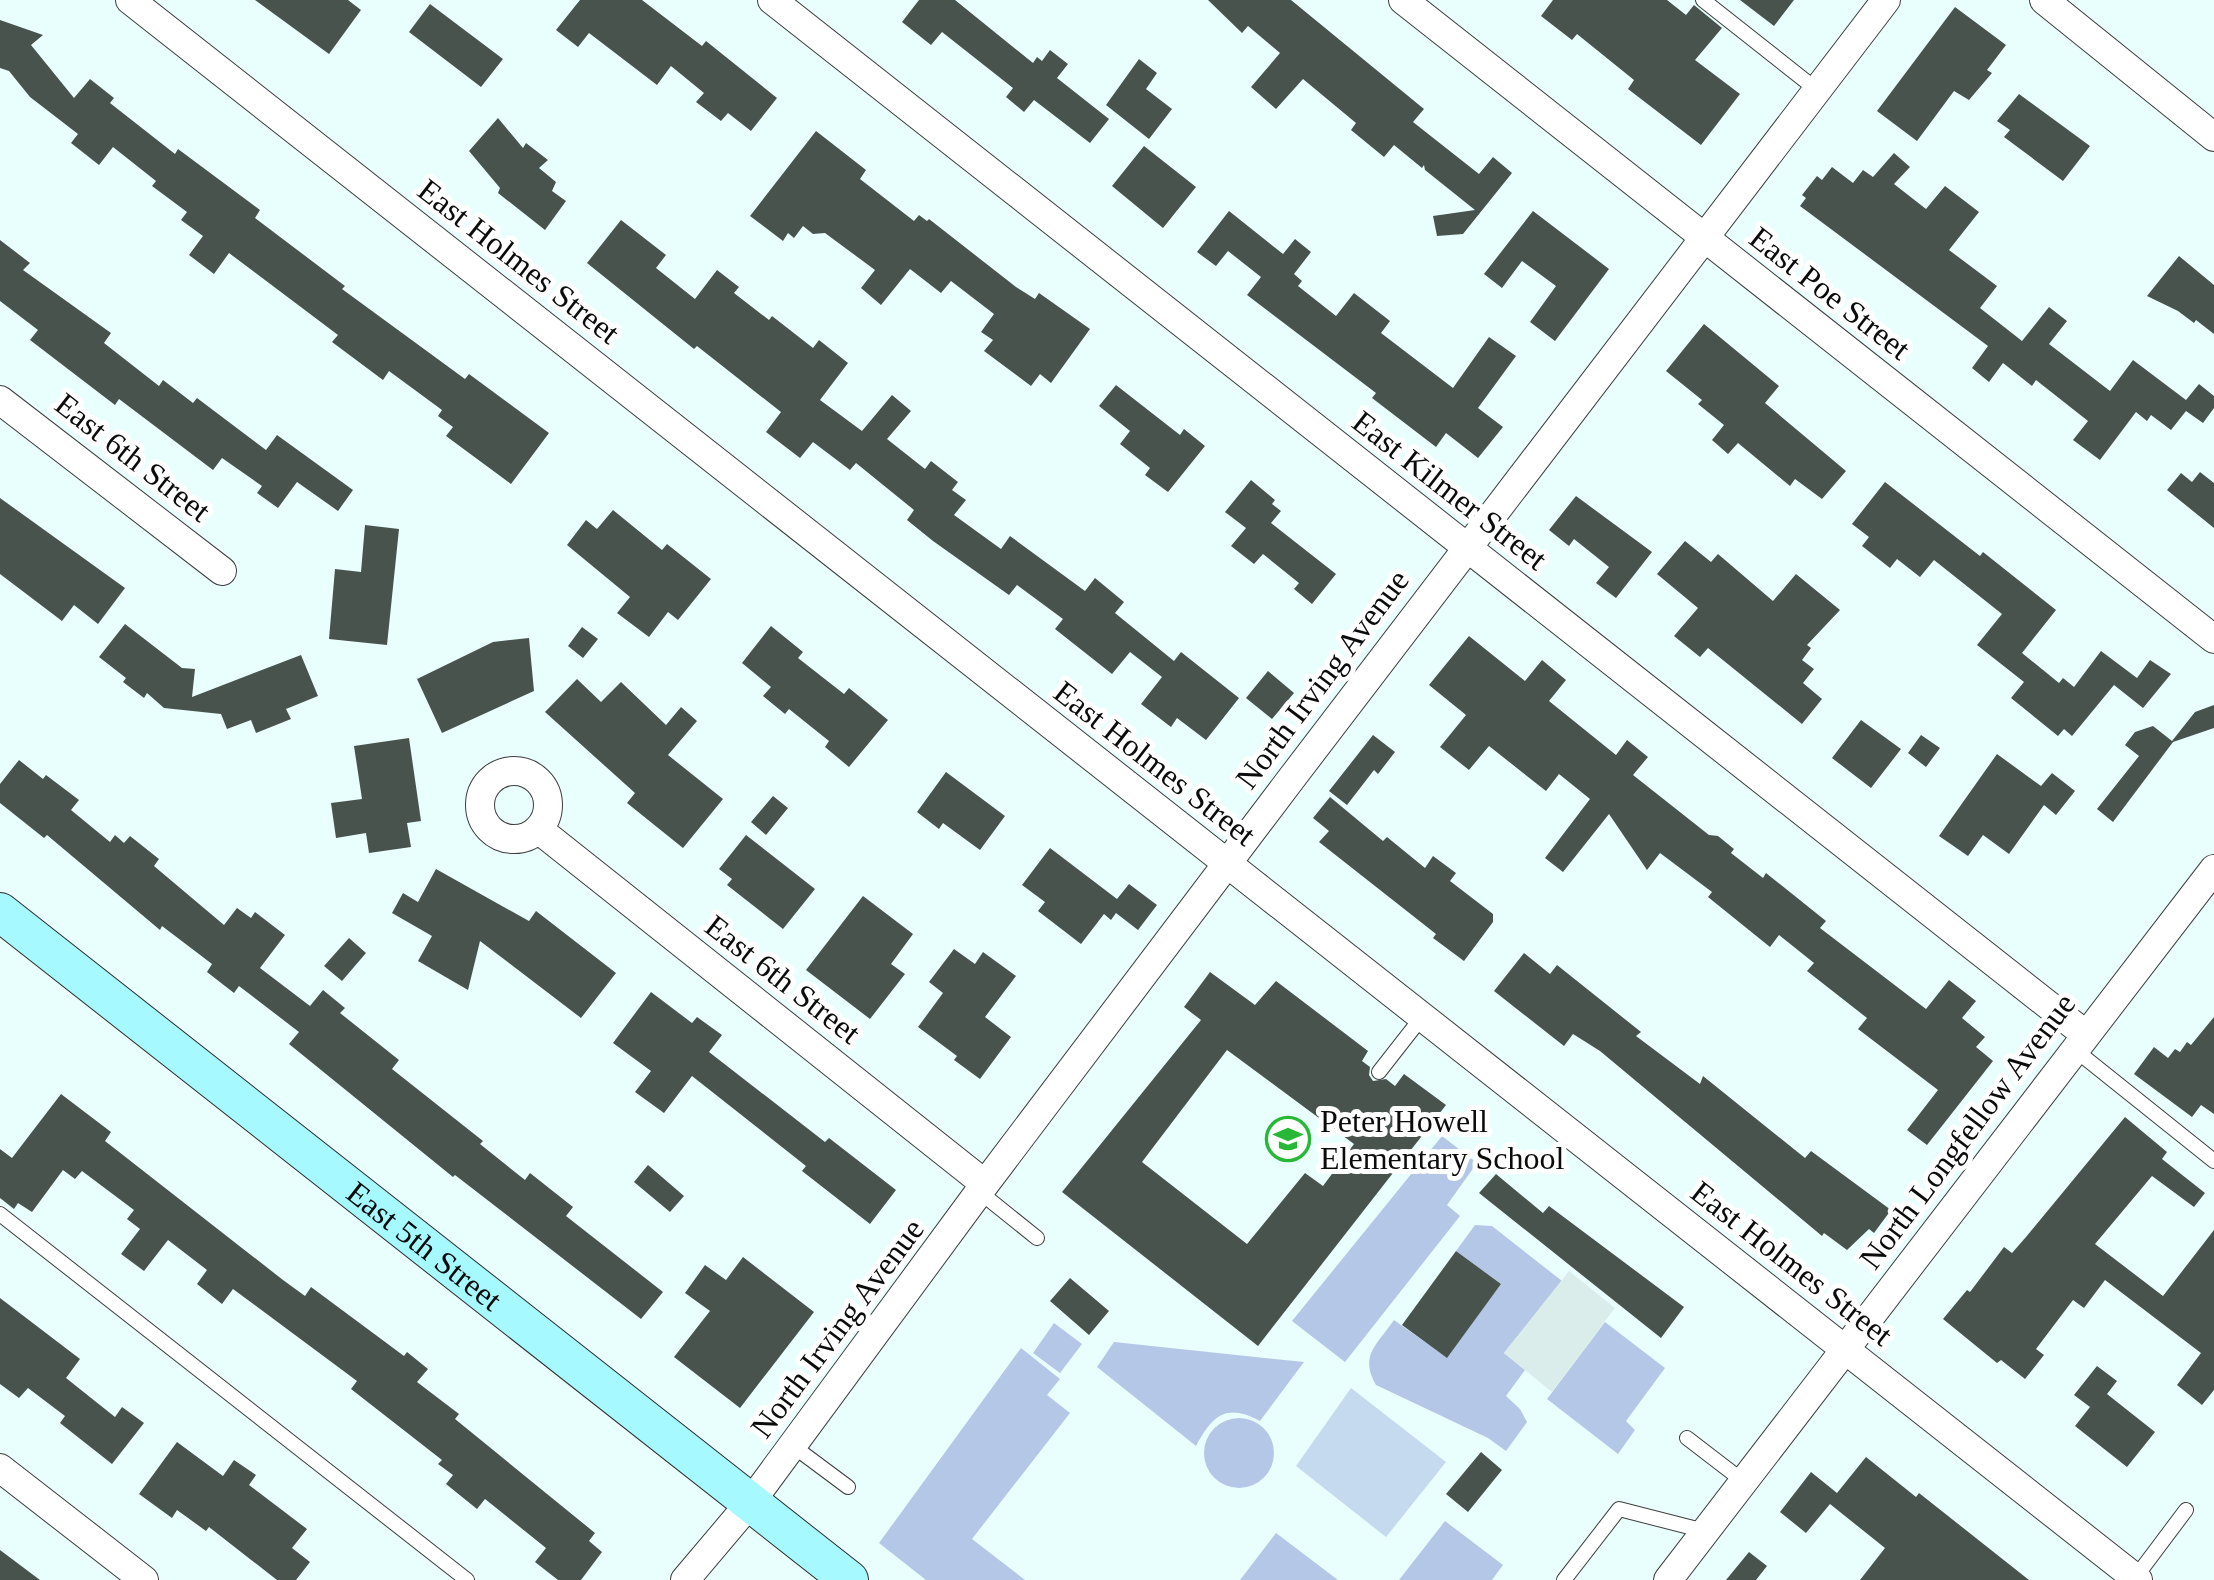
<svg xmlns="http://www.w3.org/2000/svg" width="2214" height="1580" viewBox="0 0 2214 1580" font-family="Georgia,serif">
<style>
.green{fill:#b5c7e7}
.pitch{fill:#c6daef}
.plaza{fill:#daedeb}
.building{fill:#48534e;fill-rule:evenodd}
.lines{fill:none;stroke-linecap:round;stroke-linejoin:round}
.lane-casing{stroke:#3e3e3e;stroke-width:16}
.street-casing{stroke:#3e3e3e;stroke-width:30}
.secondary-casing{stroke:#2d2d2d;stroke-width:40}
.lane{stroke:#fff;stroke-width:14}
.street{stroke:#fff;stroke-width:28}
.secondary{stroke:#a6f9fe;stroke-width:38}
.labels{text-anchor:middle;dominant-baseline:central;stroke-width:10;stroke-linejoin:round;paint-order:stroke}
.street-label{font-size:32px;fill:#0b0b0b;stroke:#fff}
.poi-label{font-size:32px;fill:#0b0b0b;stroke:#fff;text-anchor:start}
</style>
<rect width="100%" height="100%" fill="#e9fffe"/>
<path class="green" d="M1442,1136L1477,1163L1447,1205L1460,1216L1345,1362L1292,1321Z
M1475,1225L1492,1226L1562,1281L1504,1353L1525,1370L1506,1396L1520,1409L1527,1422L1506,1451L1488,1438L1376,1385C1359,1355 1377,1345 1394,1320L1446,1357L1501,1284L1456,1251Z
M1605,1322L1665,1368L1626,1421L1635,1430L1618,1454L1547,1399Z
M1054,1323L1082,1344L1060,1373L1033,1353Z
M1114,1342L1304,1362L1260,1421C1226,1403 1213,1415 1196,1446L1097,1367Z
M1021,1348L1060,1379L1047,1395L1070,1413L972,1539L1025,1580H926L879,1543Z
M1204 1453a35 35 0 1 1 70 0a35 35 0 1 1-70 0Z
M1445,1521L1503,1565L1492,1580H1399Z
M1276,1533L1338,1580H1240Z"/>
<path class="pitch" d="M1351,1388L1446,1462L1386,1537L1296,1466Z"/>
<path class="plaza" d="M1569,1271L1615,1308L1552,1392L1504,1353Z"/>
<path class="building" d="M255,0H348L361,10L329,54Z
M580,0H642L702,46L706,41L777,98L751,131L728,113L721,121L696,102L704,93L671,66L657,85L589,33L578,47L556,30Z
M919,0H955L1033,63L1037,57L1042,61L1050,50L1068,64L1057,78L1109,119L1090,143L1034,100L1024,112L1006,97L1013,88L942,32L931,45L902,22Z
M1208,0H1291L1424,109L1413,122L1479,174L1493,157L1512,173L1463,234L1437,236L1433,216L1475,210L1425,170L1424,165L1422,168L1394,145L1384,157L1351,130L1356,123L1303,79L1276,109L1251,87L1280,53L1248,26L1242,33Z
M1553,0H1667L1686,15L1694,5L1722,28L1695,60L1740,94L1701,145L1628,89L1634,80L1577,34L1572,40L1541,16Z
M1740,0H1794L1774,26Z
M430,4L503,59L481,87L409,32Z
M1955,7L2006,45L1987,70L1992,73L1969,100L1954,91L1917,141L1877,111Z
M0,20L43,35L31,45L74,98L90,79L114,98L110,103L175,154L178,149L260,210L255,218L345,286L342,289L465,379L469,374L549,433L511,484L446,436L453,427L438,416L442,410L389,371L383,380L332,342L338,335L229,253L214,274L189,255L203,236L181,220L187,212L152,186L156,181L113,147L99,165L71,143L78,134L30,97L9,71L0,68Z
M1139,59L1157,73L1146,89L1172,109L1149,139L1106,105Z
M2019,94L2090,146L2063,181L2004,137L2010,130L1997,121Z
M498,118L523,148L526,143L548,160L539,168L556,182L552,191L566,201L545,230L498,193L500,188L469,151Z
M816,131L866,170L860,179L914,221L919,215L927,221L929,219L1016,287L1035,299L1039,293L1090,329L1051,383L1040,374L1031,386L984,351L993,340L981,332L994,314L951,281L941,293L910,269L881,305L861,288L875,270L825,233L813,234L803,226L794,238L788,233L783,241L750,216Z
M1144,146L1196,187L1163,228L1112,186Z
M1894,153L1910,167L1894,184L1926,209L1945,186L1979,212L1949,250L1997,286L1980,308L2022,341L2049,307L2067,321L2049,344L2110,391L2133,360L2186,400L2199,384L2214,396V408L2203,423L2186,411L2171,430L2151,415L2147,421L2136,412L2100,460L2073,440L2088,421L2036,380L2032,386L2003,363L1989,382L1972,368L1988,346L1800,206L1806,198L1802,195L1817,176L1822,180L1832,167L1853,183L1863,170L1873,177Z
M1229,211L1283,254L1295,239L1311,252L1294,274L1302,281L1298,286L1336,316L1354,293L1390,321L1381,333L1453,388L1489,337L1516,356L1478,408L1503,427L1478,458L1446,433L1436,447L1372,398L1376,393L1247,295L1261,277L1228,251L1216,266L1197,252Z
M1533,211L1609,269L1555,341L1530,322L1556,286L1522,261L1502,288L1484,274Z
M621,220L666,255L656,268L695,299L717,270L739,287L734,293L769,320L772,316L813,348L819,340L848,363L820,400L862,431L892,395L911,411L887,439L925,469L931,461L958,482L952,490L966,500L954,515L1001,549L1010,536L1085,591L1095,578L1124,602L1115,613L1174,661L1181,652L1239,698L1206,740L1177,718L1171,727L1141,704L1162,677L1130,652L1112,674L1055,629L1063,619L1017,585L1009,595L933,541L907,520L914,510L856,463L850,470L813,442L800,458L766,432L781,412L697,346L694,349L587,263Z
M0,240L30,263L23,270L111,333L104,343L159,386L163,380L193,403L197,398L266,450L277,435L353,490L338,511L297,482L278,508L257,493L262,486L222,458L213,470L119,399L115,405L30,340L38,330L0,301Z
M2179,256L2214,285V334L2196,320L2194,323L2178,311L2147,296Z
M1704,324L1779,386L1765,403L1846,471L1822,499L1795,479L1790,486L1738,443L1728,454L1712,440L1724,425L1698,404L1702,400L1666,371Z
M1116,385L1180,435L1184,429L1205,446L1168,492L1145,475L1150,468L1120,444L1130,431L1099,406Z
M2200,472L2214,483V528L2167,490L2181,473L2192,482Z
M1251,480L1275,500L1272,504L1281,511L1271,523L1336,574L1312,604L1294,589L1299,583L1263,554L1254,564L1231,546L1246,528L1225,512Z
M1885,482L1980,556L1983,552L2056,610L2022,653L2059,683L2063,678L2074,687L2101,651L2137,678L2150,660L2171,674L2143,708L2114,685L2072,736L2064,729L2058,736L2011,698L2024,682L1977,645L2002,614L1934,560L1920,577L1897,559L1890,568L1862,546L1869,537L1852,524Z
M1576,496L1652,552L1616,598L1596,583L1609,567L1574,539L1569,546L1549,530Z
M0,498L125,588L98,624L74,605L62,621L0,574Z
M613,510L662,550L667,544L711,579L678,620L668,612L649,637L617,613L630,597L567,545L586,520L597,529Z
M365,525L399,529L387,645L329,639L335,569L361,572Z
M1685,541L1711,562L1718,554L1773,601L1796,574L1840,610L1807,645L1811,648L1802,660L1814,669L1803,683L1822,699L1802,724L1708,648L1700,657L1674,636L1698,608L1657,574Z
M125,624L182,668L195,669L192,697L301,655L318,696L286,709L291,719L256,733L251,720L227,729L221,714L164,708L147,693L144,698L123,682L126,678L99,657Z
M771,626L803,652L798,658L844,694L849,688L888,720L849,767L825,747L829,741L789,709L785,714L763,696L771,687L742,663Z
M582,627L598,639L583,658L568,646Z
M1469,636L1525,681L1542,660L1566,680L1549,701L1616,755L1627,740L1648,757L1633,775L1709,835L1718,836L1734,849L1731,853L1763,878L1766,873L1826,921L1820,928L1926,1009L1949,980L1976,1001L1962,1018L1985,1037L1976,1047L1993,1061L1927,1145L1907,1130L1938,1090L1858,1029L1867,1018L1807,971L1814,963L1779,935L1770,947L1708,897L1712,892L1660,853L1647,870L1609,814L1563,872L1545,858L1590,799L1559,774L1546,791L1489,746L1469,770L1440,747L1466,715L1429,685Z
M529,638L534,691L442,733L417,679L493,642Z
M1268,671L1294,693L1272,719L1246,698Z
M577,679L601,702L621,682L666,725L681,707L697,721L668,755L723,799L683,848L627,803L635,793L545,712Z
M2214,705V728L2173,742L2113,822L2097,809L2139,756L2125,745L2135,732L2153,726L2172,741L2195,712Z
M1861,720L1901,749L1871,788L1832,758Z
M1373,735L1395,752L1378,774L1374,770L1347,805L1329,791Z
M1921,735L1940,748L1926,767L1908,753Z
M409,738L421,821L407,823L411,847L369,853L366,833L336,838L331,803L362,799L354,746Z
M1997,754L2041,786L2052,773L2075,791L2056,815L2044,805L2009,854L1983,835L1968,856L1939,836Z
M19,760L43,779L46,775L79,800L71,810L110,842L115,835L124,843L130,836L159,859L154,866L224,925L237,908L251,918L255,912L285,935L260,968L310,1006L323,990L345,1008L340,1013L399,1060L392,1069L483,1141L480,1144L525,1180L530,1173L573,1207L566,1216L663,1292L641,1319L455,1175L453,1177L289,1044L299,1032L239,986L234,993L207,972L212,964L162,926L160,930L47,835L44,838L0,803V784Z
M946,772L1005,816L980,850L943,823L939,829L917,812Z
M773,796L788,808L766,835L751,822Z
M1330,797L1383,841L1387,837L1425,868L1433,856L1456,873L1450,881L1493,914V922L1464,961L1433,938L1436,934L1319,842L1329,831L1313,818Z
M746,835L815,889L783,929L727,885L732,879L719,869Z
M1050,848L1117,899L1129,884L1157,905L1138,930L1116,913L1111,920L1104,914L1081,944L1038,911L1045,902L1022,885Z
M436,869L529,921L536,911L616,973L581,1018L480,941L468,990L418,961L432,936L392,913L403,893L418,902Z
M863,896L913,934L891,964L905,974L870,1019L806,970Z
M349,938L366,953L342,981L324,966Z
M954,949L975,964L983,952L1016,976L985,1017L1011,1037L980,1079L954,1060L957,1056L918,1027L943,993L929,982Z
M1524,953L1550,974L1557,965L1641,1032L1636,1036L1700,1084L1703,1076L1805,1158L1811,1151L1891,1210L1874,1233L1869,1229L1847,1250L1824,1233L1822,1236L1600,1051L1573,1034L1564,1046L1494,991Z
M1210,972L1255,1005L1276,981L1368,1051L1362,1061L1370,1067L1369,1075L1373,1081L1386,1079L1395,1086L1404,1074L1446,1105L1258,1346L1062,1192L1201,1020L1184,1007ZM1227,1050L1354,1144L1323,1186L1305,1173L1247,1244L1142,1162Z
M651,992L692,1023L697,1017L722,1035L709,1052L825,1142L829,1138L896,1190L870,1224L802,1171L806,1166L692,1076L664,1113L635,1092L651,1071L613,1043Z
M2214,1017V1114L2201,1105L2192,1117L2134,1074L2154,1047L2168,1058L2175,1049L2180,1052L2187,1042L2191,1045Z
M61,1094L111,1132L105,1141L283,1280L305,1296L311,1287L404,1356L407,1352L428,1369L417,1382L459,1414L455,1419L595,1533L589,1541L602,1552L581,1580H558L535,1562L546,1548L485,1499L477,1509L446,1484L453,1475L438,1464L442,1460L351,1389L357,1381L233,1289L222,1304L197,1284L207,1270L168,1240L144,1271L121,1254L140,1229L127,1219L134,1210L82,1171L75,1179L63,1170L32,1212L18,1203L14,1209L0,1198V1149L12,1158Z
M2125,1117L2167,1152L2162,1159L2205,1193L2194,1207L2152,1176L2095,1244L2163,1296L2214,1230V1390L2202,1405L2177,1385L2201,1353L2105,1280L2084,1308L2073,1300L2036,1349L2044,1355L2025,1379L2001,1360L1997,1363L1943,1319L1967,1290L1970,1292L2004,1247L2012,1253L2026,1237Z
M648,1165L684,1196L670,1212L634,1182Z
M1496,1174L1543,1213L1549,1206L1684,1307L1661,1338L1479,1193Z
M1456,1251L1501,1284L1447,1358L1402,1325Z
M743,1257L814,1312L740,1408L674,1357L710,1311L685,1293L705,1265L726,1280Z
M1070,1278L1109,1311L1089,1335L1050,1301Z
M0,1298L80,1359L66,1378L115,1417L122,1407L144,1423L112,1464L60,1423L65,1416L28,1388L19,1398L0,1384Z
M2097,1366L2117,1381L2107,1394L2155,1432L2127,1467L2075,1426L2090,1407L2074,1395Z
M177,1442L223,1476L234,1460L256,1475L249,1485L307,1529L292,1548L310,1562L296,1580H277L209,1527L206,1531L177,1510L172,1518L139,1494Z
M1481,1452L1502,1470L1468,1512L1446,1494Z
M1866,1457L1916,1497L1919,1493L2029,1580H1860L1885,1548L1830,1504L1806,1533L1780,1512L1811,1472L1837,1493Z
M0,1550L40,1580H0Z
M1749,1552L1767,1566L1756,1580H1726Z"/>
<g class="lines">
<defs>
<path id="lane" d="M1703,0L1817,90
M2074,1049L2214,1161
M1379,1072L1422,1017
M981,1193L1037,1238
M0,1214L467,1580
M1687,1438L1743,1481
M793,1446L848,1487
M2135,1578L2186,1510
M1564,1580L1619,1509L1705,1531"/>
<path id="street" d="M130,0L2138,1580
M772,0L2085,1034
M1403,0L2214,639
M2044,0L2214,137
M0,400L222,571
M480 805a34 34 0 1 1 68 0a34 34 0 1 1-68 0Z
M538,829L985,1184
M0,1468L144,1580
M685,1580L750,1503L985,1184L1291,779L1886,0
M1668,1580L2214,869"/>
<g id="secondary">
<path id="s1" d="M0,912L849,1580"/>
</g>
</defs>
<use href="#lane" class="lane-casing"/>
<use href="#street" class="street-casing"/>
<use href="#secondary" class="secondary-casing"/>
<use href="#lane" class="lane"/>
<use href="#street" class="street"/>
<use href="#secondary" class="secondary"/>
</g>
<defs>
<symbol id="school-ring" viewBox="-11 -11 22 22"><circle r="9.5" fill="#fff" stroke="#27b837" stroke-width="1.5"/><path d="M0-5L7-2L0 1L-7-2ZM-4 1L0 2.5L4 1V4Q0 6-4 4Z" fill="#27b837"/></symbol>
</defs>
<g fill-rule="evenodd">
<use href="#school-ring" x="1263" y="1114" width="50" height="50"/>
</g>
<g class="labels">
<g class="street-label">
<text transform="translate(519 261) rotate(38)">East Holmes Street</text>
<text transform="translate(1830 293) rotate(38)">East Poe Street</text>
<text transform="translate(133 457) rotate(38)">East 6th Street</text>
<text transform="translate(1450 490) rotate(38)">East Kilmer Street</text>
<text transform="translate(1322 679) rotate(-53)">North Irving Avenue</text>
<text transform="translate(1155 763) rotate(38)">East Holmes Street</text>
<text transform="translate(783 979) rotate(38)">East 6th Street</text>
<text transform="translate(1967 1131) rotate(-53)">North Longfellow Avenue</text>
<text stroke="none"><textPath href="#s1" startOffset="540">East 5th Street</textPath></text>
<text transform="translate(1792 1263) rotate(38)">East Holmes Street</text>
<text transform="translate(837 1328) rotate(-53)">North Irving Avenue</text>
</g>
<g class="poi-label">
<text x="1320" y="1121">Peter Howell<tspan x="1320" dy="37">Elementary School</tspan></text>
</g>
</g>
</svg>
